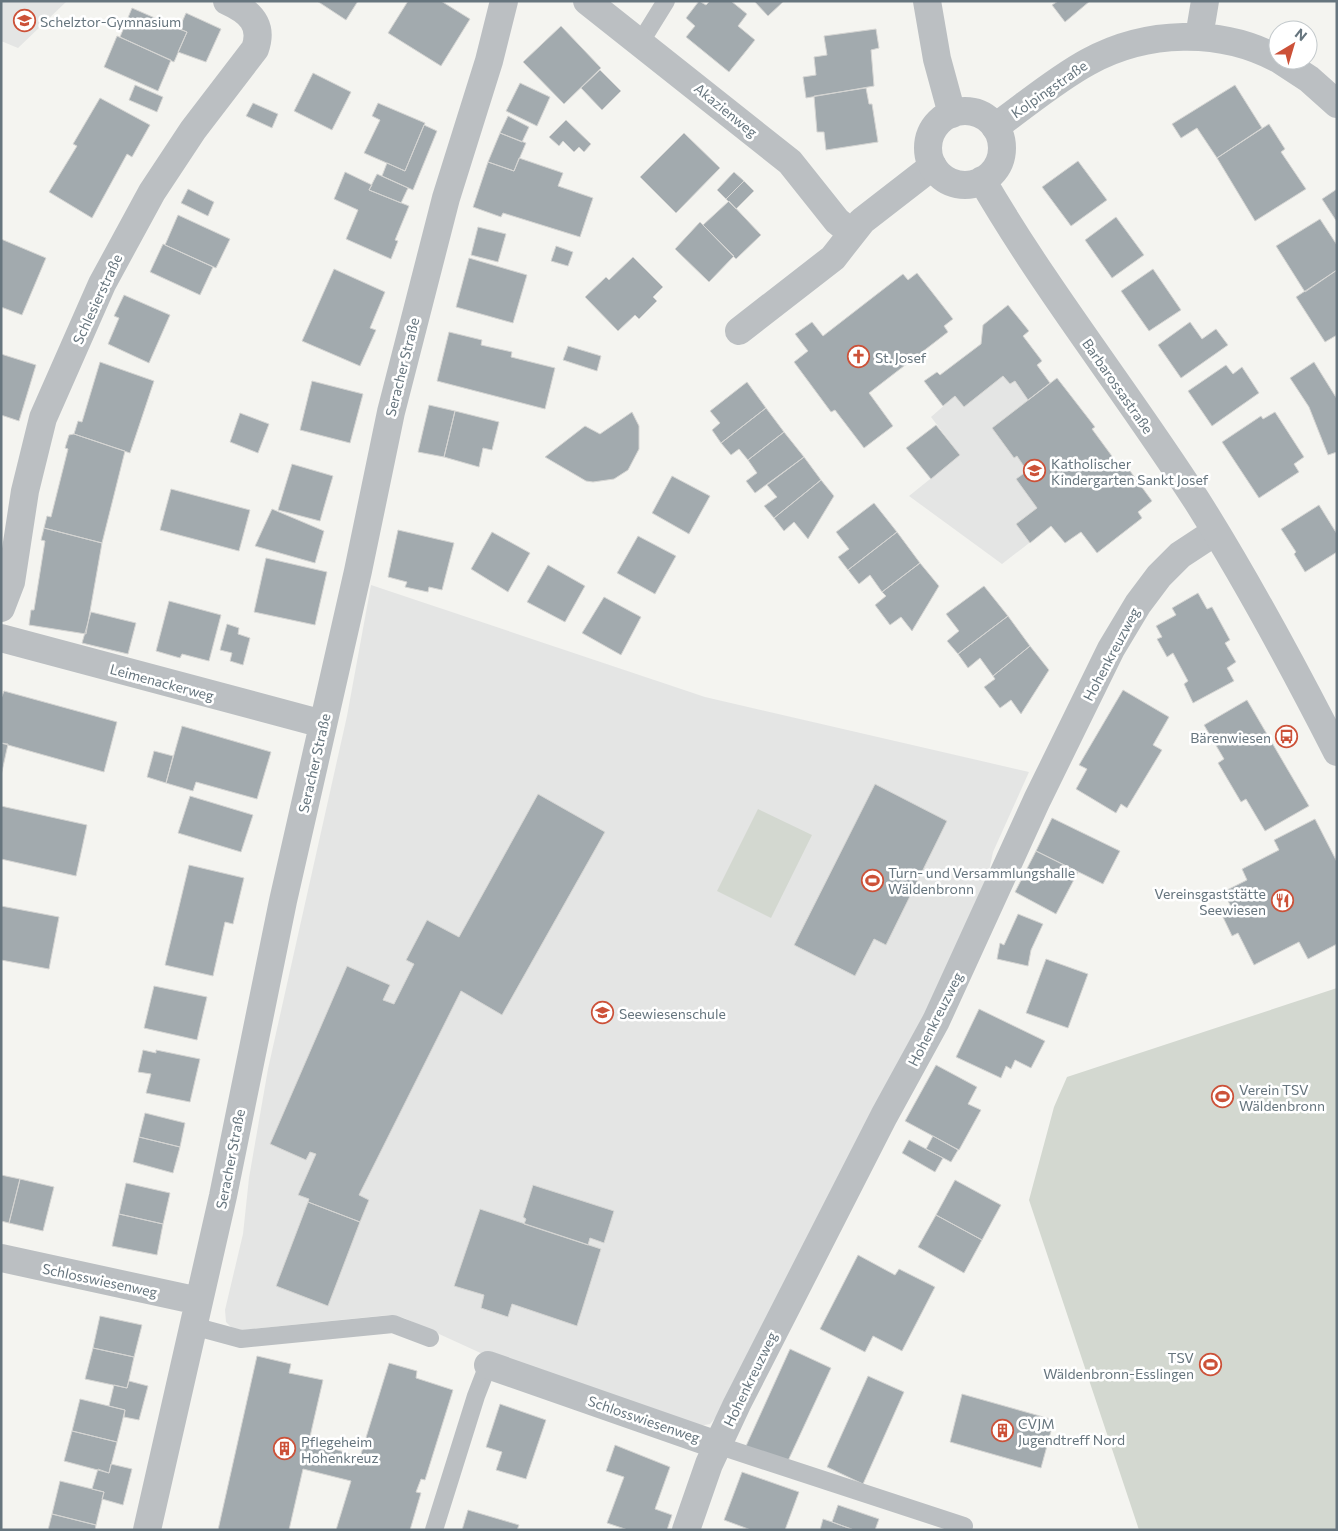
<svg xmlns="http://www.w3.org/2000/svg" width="1338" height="1531" viewBox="0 0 1338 1531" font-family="Commissioner,sans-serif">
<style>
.built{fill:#e4e5e4}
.green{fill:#d3d8d0}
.building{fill:#a2aaae;stroke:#d5d5d3}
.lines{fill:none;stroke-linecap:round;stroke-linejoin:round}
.service{stroke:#bbbfc2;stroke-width:18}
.minor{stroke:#bbbfc2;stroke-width:28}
.tertiary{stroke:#bbbfc2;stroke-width:28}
.labels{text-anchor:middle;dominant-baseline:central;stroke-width:5;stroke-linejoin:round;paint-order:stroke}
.poi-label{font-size:14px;fill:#66757e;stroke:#fff;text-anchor:start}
.street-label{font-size:14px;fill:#66757e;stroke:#fff}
</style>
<rect width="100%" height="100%" fill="#f4f4f0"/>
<path class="built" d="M1,1H67L18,48L1,41Z
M1003,376L1010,384L1015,381L1028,400L1057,378L1095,427L1092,429L1117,463L1122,460L1152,501L1138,512L1142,518L1097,553L1081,532L1065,543L1051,526L1002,564L909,496L960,455L931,417L955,396L964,407Z
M371,585L705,697L1029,772L993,852L986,885L943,983L717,1416L710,1424L699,1426L485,1355L404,1318L389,1315L243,1330L233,1329L226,1322L225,1310L243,1234L249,1178L268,1069L347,716Z"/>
<path class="green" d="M758,809L812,835L771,918L717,891Z
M1337,988V1530H1139L1029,1200L1054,1107L1067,1077Z"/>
<path class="building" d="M317,1H358L346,20Z
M408,1H441L470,19L441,66L388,33Z
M699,1L706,5L710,1H731L747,14L738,26L755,40L729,72L686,37L695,26L686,18Z
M754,1H784L768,16Z
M1058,1H1090L1065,22L1052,5Z
M132,8L187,32L174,62L120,37Z
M186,13L221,29L206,62L178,52L187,32L179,29Z
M561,26L601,68L564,104L523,62Z
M876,29L879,48L871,50L874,86L806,98L803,77L816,75L814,57L827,55L824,36Z
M117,36L171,60L158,91L104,67Z
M600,70L621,91L602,110L581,88Z
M313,73L351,92L332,130L294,111Z
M520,83L550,97L537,126L506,111Z
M135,85L163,97L157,112L129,100Z
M1235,85L1262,128L1217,158L1197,128L1181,138L1172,124Z
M866,88L869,104H872L878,142L826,150L824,132H817L814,96Z
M100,98L150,125L132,157L127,154L92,218L49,192L77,146L73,144Z
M253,103L278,114L272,128L246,116Z
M378,103L425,123L405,171L364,153L380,120L372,116Z
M508,116L529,127L522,142L500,133Z
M566,120L591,144L584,152L579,147L574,152L563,141L559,146L549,137Z
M1269,124L1285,149L1281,152L1306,189L1255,221L1217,158Z
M424,125L437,131L413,190L382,176L387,163L405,171Z
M500,133L526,143L514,171L488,162Z
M684,133L720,168L676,213L640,177Z
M519,158L563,173L558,186L593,198L580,237L503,213L501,217L473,207L488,162L514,171Z
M1078,161L1107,200L1071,226L1042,187Z
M345,172L372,185L369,190L409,206L395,240L398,241L391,259L346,239L358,210L334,199Z
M734,172L744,181L726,199L717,190Z
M377,174L408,188L401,203L369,190Z
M744,181L754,191L736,209L726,199Z
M188,189L214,202L208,216L181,203Z
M1337,189V222L1322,199Z
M729,201L761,235L736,259L703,225Z
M178,215L230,239L216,268L165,245Z
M1116,217L1144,255L1112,278L1085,240Z
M1320,219L1337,245V270L1305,292L1276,246Z
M700,222L734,256L709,282L675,249Z
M478,227L506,234L498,262L471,255Z
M1,239L46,258L22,315L1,307Z
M163,244L213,267L200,295L150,272Z
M556,246L573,252L568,266L551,261Z
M633,257L663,287L653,297L657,301L639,319L635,315L618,331L585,297L606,277L609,280Z
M469,258L527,275L513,323L456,307Z
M334,269L385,292L370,328L376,330L360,366L302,341Z
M1153,269L1181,310L1149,331L1121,291Z
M1337,270V335L1325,342L1296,297Z
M917,273L953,319L944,326L948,332L869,393L893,426L864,448L835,410L831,412L794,362L808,351L795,334L812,322L823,336L903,274L908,280Z
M124,295L170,315L149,363L108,344L119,318L114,316Z
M1008,305L1029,331L1023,336L1042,361L1037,365L1050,383L1028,400L1015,381L1010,384L1003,376L964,407L955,396L943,406L924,381L937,372L940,375L981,344L983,325Z
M1190,322L1202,339L1216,329L1228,345L1181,378L1158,345Z
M449,332L482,340L481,345L512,352L511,357L555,368L545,409L437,381Z
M568,346L601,356L597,371L563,360Z
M1,354L36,365L19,421L1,415Z
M100,362L154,381L130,453L74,434L78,421L82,422Z
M1314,362L1337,399V452L1328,455L1309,407L1290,378Z
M1226,365L1233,374L1242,367L1259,393L1212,426L1188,391Z
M1057,378L1095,427L1092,429L1117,463L1122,460L1152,501L1138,512L1142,518L1097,553L1081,532L1065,543L1051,526L1030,543L1016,524L1037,508L1016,479L1027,471L1017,456L1014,458L992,428Z
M312,381L363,394L350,443L300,430Z
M747,382L766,408L721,443L712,430L720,423L710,411Z
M429,405L455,411L444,457L418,452Z
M766,408L784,432L748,460L739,449L731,455L721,443Z
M455,411L499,422L492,450L483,448L479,467L444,457Z
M632,412L639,426V449L628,470L614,479L593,482L586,481L545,457L585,426L600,434Z
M1275,412L1304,457L1294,464L1299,472L1259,498L1222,442L1261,416L1263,419Z
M240,413L269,424L258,453L230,442Z
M936,425L960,455L931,479L906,448Z
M784,432L804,457L755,493L746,481L757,473L748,460Z
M74,434L125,451L102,543L44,528L47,516L51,517L68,449L65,448L69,435Z
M804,457L821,480L774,518L764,506L777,497L767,485Z
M292,464L333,476L320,521L278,510Z
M672,476L710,496L689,534L652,513Z
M821,480L834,496L808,539L794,522L784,531L774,518Z
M171,489L250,510L239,551L160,530Z
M874,503L897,532L848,570L838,557L849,549L836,532Z
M1319,505L1337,534V552L1305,572L1294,554L1296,552L1281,529Z
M272,509L324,531L315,563L255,546Z
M44,528L102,543L86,634L29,625L31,610H34L45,541L41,540Z
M398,530L454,543L442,590L429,587L428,592L405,587L407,582L388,577Z
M492,532L530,553L508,592L471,569Z
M897,532L920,563L882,592L870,575L859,584L848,570Z
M638,536L676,556L655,594L617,573Z
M266,558L327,572L315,625L254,612Z
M920,563L939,586L912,631L901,617L890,625L875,605L886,596L882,592Z
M548,565L585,586L565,622L527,602Z
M984,586L1008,616L958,654L947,641L959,631L946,614Z
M1198,593L1207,609L1212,607L1230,640L1225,643L1236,662L1227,668L1234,681L1193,703L1184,684L1188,681L1173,653L1167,657L1157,639L1162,637L1156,626L1176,615L1172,608Z
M604,597L641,617L621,655L582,633Z
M169,601L221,615L209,661L182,654L180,658L156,651Z
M91,612L136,623L128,654L82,643Z
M1008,616L1030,646L993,676L980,658L968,668L958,654Z
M227,624L239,628L238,634L250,638L243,665L230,661L232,653L220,650Z
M1030,646L1049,670L1021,714L1011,700L1000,708L984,687L995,679L993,676Z
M1123,690L1169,717L1153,745L1162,750L1127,808L1121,804L1116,813L1076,789L1087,769L1079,765Z
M4,691L117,722L104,772L1,743V699Z
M1247,700L1309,806L1265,831L1246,799L1241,802L1218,763L1224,759L1204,725Z
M182,726L271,752L257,799L196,782L193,791L166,783Z
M1,743L8,744L1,776Z
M154,751L173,756L166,783L147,777Z
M875,784L947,821L886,945L874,939L855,976L794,945Z
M538,794L605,832L502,1015L461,991L359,1195L369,1200L360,1222L308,1202L309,1199L298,1195L316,1154L310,1152L306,1160L270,1144L347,966L390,985L383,1000L394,1004L414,964L406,960L427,920L459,937Z
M190,796L253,815L241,852L178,833Z
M1,806L87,825L76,876L1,859Z
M1052,818L1120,851L1103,884L1036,851Z
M1315,819L1337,862V944L1308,959L1299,942L1254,965L1238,933L1232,936L1222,915L1233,910L1223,892L1247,880L1242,869L1279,850L1274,840Z
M1036,851L1078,872L1056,914L1015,892Z
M189,865L244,878L233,924L225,922L213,976L165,965Z
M1,906L59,917L49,969L1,960Z
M1018,914L1043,924L1031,950L1028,966L997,959L1000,943L1004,945Z
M1046,959L1088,974L1068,1028L1026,1013Z
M154,986L207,997L197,1040L144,1028Z
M979,1009L1045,1041L1031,1068L1015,1060L1011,1069L1006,1066L1001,1078L956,1057Z
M143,1050L156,1053V1050L200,1059L190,1102L146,1093L151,1074L138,1072Z
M936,1065L977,1087L968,1104L981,1110L959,1150L905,1121Z
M145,1113L185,1123L180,1147L139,1137Z
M933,1136L958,1150L951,1162L926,1149Z
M139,1137L180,1147L173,1173L133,1162Z
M909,1140L943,1158L935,1172L902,1153Z
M1,1175L20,1179L9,1223L1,1221Z
M20,1179L54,1187L43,1231L9,1223Z
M955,1180L1001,1205L982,1240L936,1215Z
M126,1183L170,1193L163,1224L119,1214Z
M533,1185L614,1211L604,1243L590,1238L588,1245L524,1224L526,1219L523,1217Z
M308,1202L360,1222L328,1306L276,1286Z
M480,1209L601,1249L577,1326L512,1304L508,1317L481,1308L484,1295L454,1286Z
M119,1214L163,1224L157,1255L112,1246Z
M936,1215L982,1240L964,1273L918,1247Z
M858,1255L895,1275L899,1269L935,1287L902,1351L873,1336L865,1352L820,1329Z
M100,1316L142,1325L134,1357L93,1348Z
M93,1348L134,1357L127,1388L85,1379Z
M790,1349L831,1368L786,1465L746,1446Z
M257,1356L291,1364L289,1373L323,1380L309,1441L360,1457L389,1363L417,1371L416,1378L453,1390L425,1480L421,1479L416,1492L421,1493L410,1530H336L351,1481L303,1469L289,1530H218Z
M868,1376L904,1392L863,1484L827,1467Z
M129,1381L148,1386L139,1420L124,1417L125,1410L109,1406L114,1385L127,1388Z
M962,1394L1054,1420L1041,1468L950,1442Z
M80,1399L125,1410L117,1442L72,1431Z
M500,1404L546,1420L526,1479L496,1470L502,1452L486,1447Z
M72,1431L117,1442L109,1473L64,1461Z
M615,1445L670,1467L655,1509L672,1515L667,1530H628L607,1523L624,1477L606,1471Z
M111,1464L132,1469L123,1505L102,1499L104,1492L92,1489L98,1469L109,1473Z
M742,1472L799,1492L785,1530H751L724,1520Z
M60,1481L104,1492L96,1525L52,1514Z
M838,1505L879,1519L875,1530H854L832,1522Z
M468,1510L519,1525L517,1530H462Z
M52,1514L96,1525L95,1530H48Z
M823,1519L832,1522L854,1530H820Z"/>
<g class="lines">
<path class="service" d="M640,43L666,1
M193,1326L241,1339L393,1324L430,1338
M717,1445L964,1526
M434,1530L476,1396L488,1365"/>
<path class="minor" d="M587,1L790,162L837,221L852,233
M1199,37L1205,1
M1280,60L1309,79L1337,104
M995,127C1026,105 1055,80 1088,62C1146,30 1220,28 1278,59
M739,331L833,258L862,221L933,166
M1,608L11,582L25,491L43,418L102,284L152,192L193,130L255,49C264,24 249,11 227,1
M1,638L323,724
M1,1258L199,1301
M488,1365L717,1445
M147,1530L223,1196L283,901L358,571L391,412L446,198L489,61L504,1
M686,1530L709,1464L737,1404L884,1116L936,1021L1037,800L1111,649L1138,604L1159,576L1180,555L1215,532"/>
<path class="tertiary" d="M927,1L937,59L952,114
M928 148a37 37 0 1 1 74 0a37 37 0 1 1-74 0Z
M982,180C1047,292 1127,392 1197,501C1248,582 1293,666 1337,752"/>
</g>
<defs>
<symbol id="school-ring" viewBox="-11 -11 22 22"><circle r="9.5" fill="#fff" stroke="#cc5138" stroke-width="1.5"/><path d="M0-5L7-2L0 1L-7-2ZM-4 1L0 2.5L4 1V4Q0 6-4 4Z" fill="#cc5138"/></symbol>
<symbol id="church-ring" viewBox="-11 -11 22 22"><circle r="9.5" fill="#fff" stroke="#cc5138" stroke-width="1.5"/><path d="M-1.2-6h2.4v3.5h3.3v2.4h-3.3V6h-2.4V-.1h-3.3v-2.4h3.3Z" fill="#cc5138"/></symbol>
<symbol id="bus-ring" viewBox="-11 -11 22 22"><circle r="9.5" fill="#fff" stroke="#cc5138" stroke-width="1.5"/><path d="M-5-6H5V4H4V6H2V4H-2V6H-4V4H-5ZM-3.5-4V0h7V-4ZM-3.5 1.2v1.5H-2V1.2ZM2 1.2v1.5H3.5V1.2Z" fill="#cc5138"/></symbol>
<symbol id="stadium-ring" viewBox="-11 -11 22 22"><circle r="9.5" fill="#fff" stroke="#cc5138" stroke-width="1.5"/><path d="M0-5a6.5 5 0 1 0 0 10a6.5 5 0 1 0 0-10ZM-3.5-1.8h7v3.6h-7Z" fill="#cc5138"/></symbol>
<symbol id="restaurant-ring" viewBox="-11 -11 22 22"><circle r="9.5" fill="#fff" stroke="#cc5138" stroke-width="1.5"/><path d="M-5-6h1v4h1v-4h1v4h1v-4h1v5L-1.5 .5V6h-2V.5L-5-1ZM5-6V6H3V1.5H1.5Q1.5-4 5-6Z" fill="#cc5138"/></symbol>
<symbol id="building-ring" viewBox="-11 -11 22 22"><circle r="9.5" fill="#fff" stroke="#cc5138" stroke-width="1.5"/><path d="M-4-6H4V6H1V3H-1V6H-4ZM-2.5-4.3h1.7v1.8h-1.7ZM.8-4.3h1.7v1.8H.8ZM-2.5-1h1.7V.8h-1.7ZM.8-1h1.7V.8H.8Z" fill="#cc5138"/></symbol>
</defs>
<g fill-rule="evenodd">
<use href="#school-ring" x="12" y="8" width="25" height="25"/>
<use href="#church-ring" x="846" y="344" width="25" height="25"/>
<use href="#school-ring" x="1022" y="458" width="25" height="25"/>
<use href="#bus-ring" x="1274" y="724" width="25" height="25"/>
<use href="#stadium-ring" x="860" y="868" width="25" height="25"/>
<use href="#restaurant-ring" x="1270" y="888" width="25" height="25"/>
<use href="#school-ring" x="590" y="1000" width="25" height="25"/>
<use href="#stadium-ring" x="1210" y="1084" width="25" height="25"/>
<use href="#stadium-ring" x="1198" y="1352" width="25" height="25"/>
<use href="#building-ring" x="990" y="1418" width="25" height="25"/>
<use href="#building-ring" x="272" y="1436" width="25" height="25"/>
</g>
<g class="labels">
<g class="poi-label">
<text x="40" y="21">Schelztor-Gymnasium</text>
<text x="875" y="357">St. Josef</text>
<text x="1051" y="463">Katholischer<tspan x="1051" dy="16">Kindergarten Sankt Josef</tspan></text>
<text x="1271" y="737" text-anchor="end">Bärenwiesen</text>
<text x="888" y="872">Turn- und Versammlungshalle<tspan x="888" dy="16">Wäldenbronn</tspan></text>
<text x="1266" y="893" text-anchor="end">Vereinsgaststätte<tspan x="1266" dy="16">Seewiesen</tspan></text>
<text x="619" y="1013">Seewiesenschule</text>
<text x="1239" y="1089">Verein TSV<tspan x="1239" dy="16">Wäldenbronn</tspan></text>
<text x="1194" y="1357" text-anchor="end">TSV<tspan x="1194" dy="16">Wäldenbronn-Esslingen</tspan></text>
<text x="1018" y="1423">CVJM<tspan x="1018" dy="16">Jugendtreff Nord</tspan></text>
<text x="301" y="1441">Pflegeheim<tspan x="301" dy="16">Hohenkreuz</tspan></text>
</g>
<g class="street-label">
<text transform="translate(1049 89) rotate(-35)">Kolpingstraße</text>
<text transform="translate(726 110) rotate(39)">Akazienweg</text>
<text transform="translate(97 299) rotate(-65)">Schlesierstraße</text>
<text transform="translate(402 367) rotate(-76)">Seracher Straße</text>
<text transform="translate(1118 386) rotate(55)">Barbarossastraße</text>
<text transform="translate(1111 654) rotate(-62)">Hohenkreuzweg</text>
<text transform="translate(162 682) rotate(15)">Leimenackerweg</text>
<text transform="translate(314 763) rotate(-77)">Seracher Straße</text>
<text transform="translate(935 1019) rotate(-63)">Hohenkreuzweg</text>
<text transform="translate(230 1159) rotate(-79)">Seracher Straße</text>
<text transform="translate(100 1280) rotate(12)">Schlosswiesenweg</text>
<text transform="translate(750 1379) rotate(-64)">Hohenkreuzweg</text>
<text transform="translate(644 1419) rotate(19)">Schlosswiesenweg</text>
</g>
</g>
<rect width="1338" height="1531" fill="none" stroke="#66757e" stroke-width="5"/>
<g transform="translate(1293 45) rotate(38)"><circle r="24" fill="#ffffff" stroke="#c2c8cb"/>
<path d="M0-4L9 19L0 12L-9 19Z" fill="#cc5138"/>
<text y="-8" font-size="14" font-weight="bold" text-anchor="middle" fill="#66757e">N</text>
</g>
</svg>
